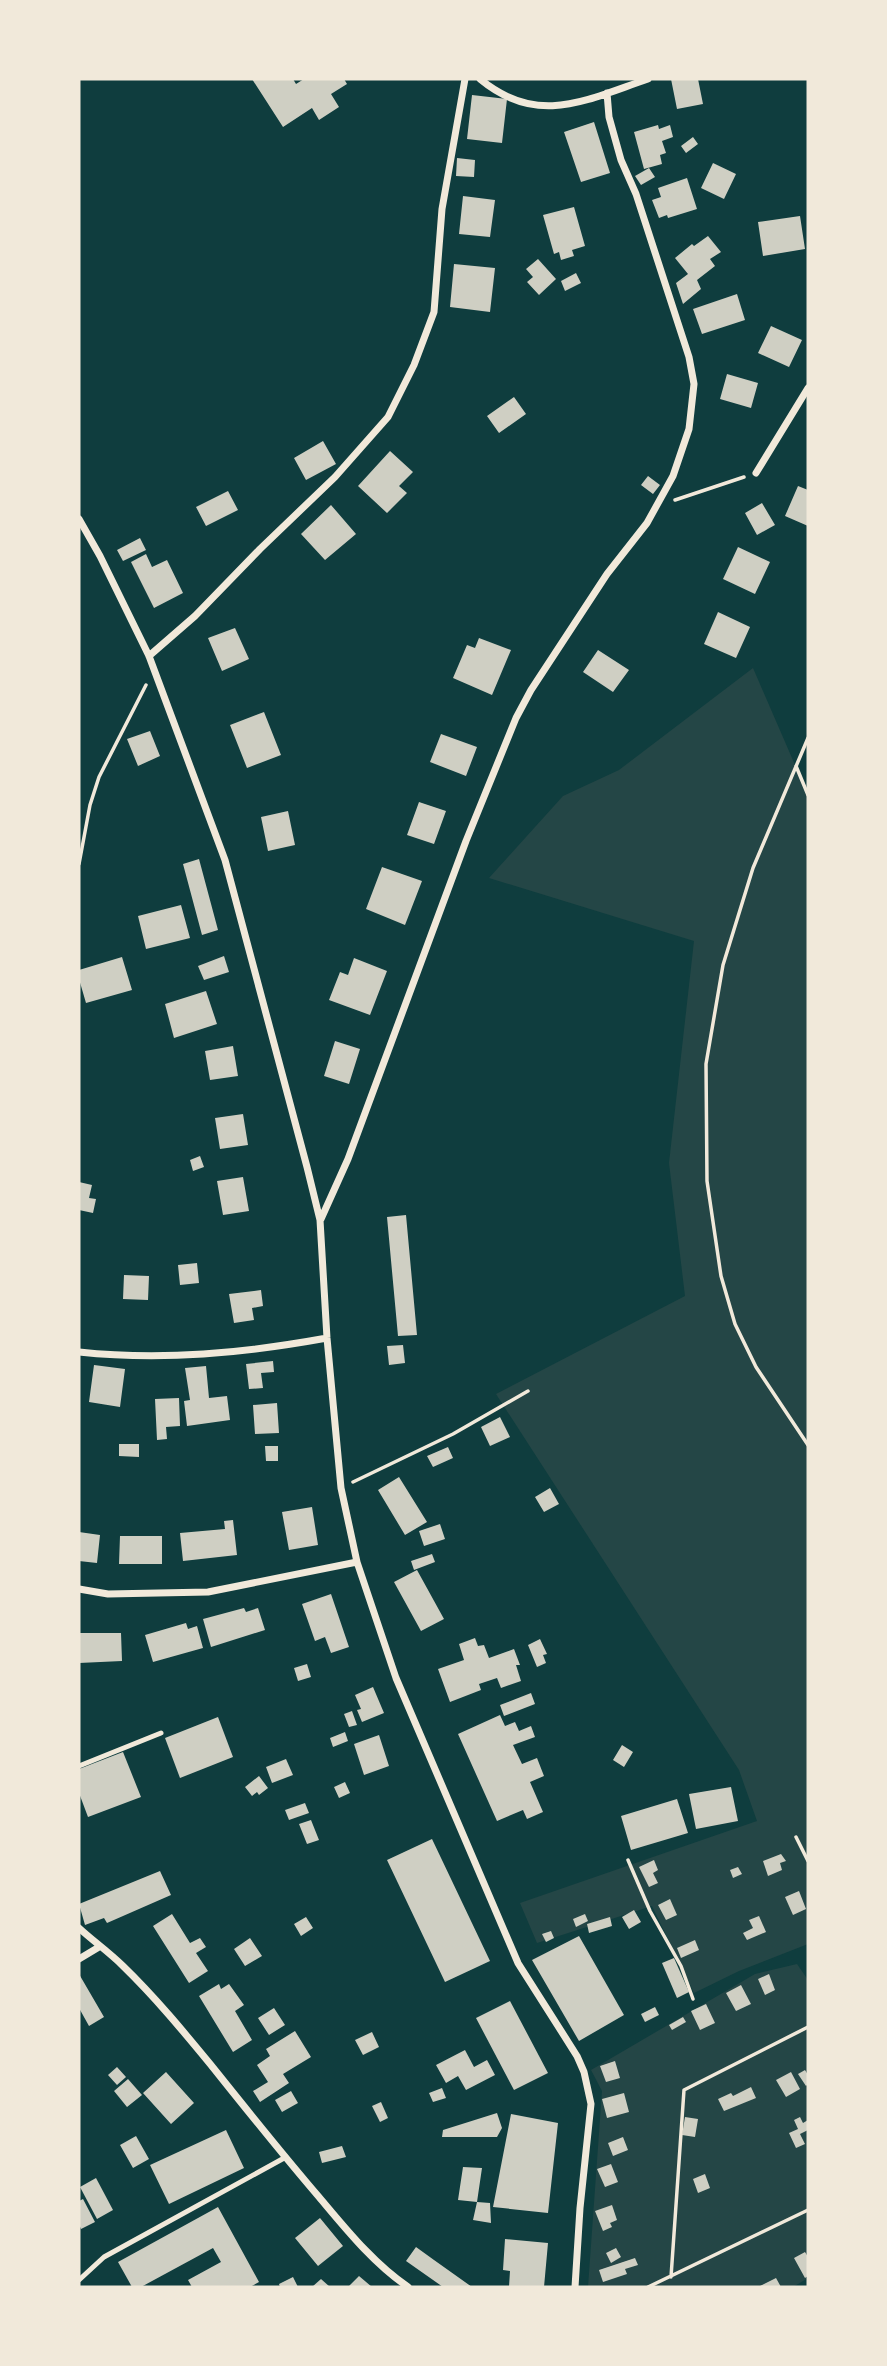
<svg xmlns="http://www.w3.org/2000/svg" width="887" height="2366" viewBox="0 0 887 2366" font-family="'PT Serif',serif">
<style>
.green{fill:#244646}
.building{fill:#cfcfc3}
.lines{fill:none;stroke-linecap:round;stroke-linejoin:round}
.path{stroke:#f1e9da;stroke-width:3.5}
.service{stroke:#f1e9da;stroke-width:5}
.minor{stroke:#f1e9da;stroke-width:7}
</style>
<rect width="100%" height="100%" fill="#0f3d3e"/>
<path class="green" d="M753,668L808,795V1944L739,1971L694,1993L652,1906L537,1943L520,1903L757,1821L739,1770L496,1394L685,1296L669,1163L694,941L489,878L563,796L619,770Z
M797,1964L808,1980V2278L793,2287H588L602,2091L591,2070L755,1974Z"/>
<path class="building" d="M252,79H293L296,84L304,79H344L347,84L331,94L339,107L319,120L312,108L283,127Z
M671,79H698L703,104L677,109Z
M472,95L507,99L502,143L467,139Z
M594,122L610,173L581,182L564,132Z
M658,125L659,129L670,125L673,137L662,141L666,153L660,155L662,164L644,169L634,132Z
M693,137L698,144L686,153L681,146Z
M457,158L475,160L474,177L456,176Z
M713,163L736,174L724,199L701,188Z
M649,168L655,177L641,185L635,176Z
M687,178L697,209L668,218L667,215L659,218L652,200L661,197L658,188Z
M463,196L495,200L490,237L459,234Z
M574,207L585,246L572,250L574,256L561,260L559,252L554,254L543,215Z
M800,216L805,249L763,256L758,222Z
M708,236L721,252L710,259L715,266L697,280L701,289L683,304L676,283L688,274L675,258L692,244L694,246Z
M538,259L556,279L539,295L527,282L533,277L526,269Z
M454,264L495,268L490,312L450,307Z
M576,273L581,283L565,291L561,281Z
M737,294L745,320L702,334L693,309Z
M771,326L802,340L789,367L758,353Z
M727,374L758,383L751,408L720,399Z
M514,397L526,414L499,433L487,416Z
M323,441L336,464L306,480L294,458Z
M390,451L413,472L399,486L407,493L387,513L358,486Z
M648,476L660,485L653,494L641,485Z
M798,486L808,490V526L785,516Z
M228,491L238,510L206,526L196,507Z
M762,503L775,525L757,535L745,513Z
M331,505L356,534L325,560L301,534Z
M140,538L146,550L123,561L117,550Z
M738,547L770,562L755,594L723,579Z
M146,554L152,567L167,560L183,593L154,608L131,562Z
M718,612L750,627L736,658L704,644Z
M235,628L249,659L222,671L208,638Z
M479,638L511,650L492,695L453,678L467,645L475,648Z
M598,650L629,670L613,692L583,672Z
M264,712L281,755L247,768L230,725Z
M150,731L160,756L138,766L127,739Z
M441,734L477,747L466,776L430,762Z
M419,802L446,811L434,844L407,835Z
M288,811L295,845L268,851L261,817Z
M199,859L218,930L202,935L183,864Z
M382,867L422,881L405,925L366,909Z
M181,905L190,938L146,949L138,916Z
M224,956L229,972L204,980L198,966Z
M122,957L132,990L86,1003L79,979V970Z
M354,958L387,971L370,1015L329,1000L340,972L348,975Z
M206,991L217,1024L174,1038L165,1004Z
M335,1041L360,1049L349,1084L324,1076Z
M233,1046L238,1076L210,1080L205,1051Z
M243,1114L248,1145L220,1149L215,1118Z
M200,1156L204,1167L193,1171L190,1160Z
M243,1177L249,1211L223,1215L217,1181Z
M79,1182L92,1185L89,1198L96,1199L93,1213L79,1210Z
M406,1215L417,1335L398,1336L387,1217Z
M197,1263L199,1283L180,1285L178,1265Z
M124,1275L149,1276L148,1300L123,1299Z
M261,1290L263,1306L252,1308L254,1320L234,1323L229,1294Z
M403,1345L405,1363L389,1365L387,1346Z
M273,1361L274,1372L261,1373L263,1388L249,1389L246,1364Z
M94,1365L125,1369L120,1407L89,1402Z
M206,1366L209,1398L227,1396L230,1420L187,1426L184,1401L190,1400L185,1368Z
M179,1398L180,1426L166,1427L167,1439L157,1440L155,1399Z
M277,1403L279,1433L255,1434L253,1405Z
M500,1417L510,1437L490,1446L481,1427Z
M119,1444H139V1457L119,1456Z
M265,1446H278V1461H266Z
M448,1447L453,1458L433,1467L427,1456Z
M399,1477L427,1522L405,1535L378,1490Z
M550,1488L559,1504L544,1512L535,1497Z
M312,1507L318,1545L289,1550L282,1512Z
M233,1520L237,1555L183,1561L180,1533L225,1529L224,1521Z
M440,1524L445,1539L424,1546L419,1531Z
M79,1532L100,1535L97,1563L79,1561Z
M120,1536H162V1564H119Z
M432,1554L435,1562L414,1570L411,1561Z
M417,1570L444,1619L421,1631L394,1582Z
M331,1594L349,1647L331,1653L325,1637L315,1641L302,1604Z
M244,1608L246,1612L258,1608L265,1630L211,1647L203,1619Z
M186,1623L188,1629L197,1626L203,1648L153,1662L145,1635Z
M79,1633H121L122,1661L79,1663Z
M475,1638L478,1646L484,1645L489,1658L514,1649L520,1665H516L521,1681L501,1688L497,1678L479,1684L481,1690L450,1702L438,1669L464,1660L459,1644Z
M540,1639L547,1654L543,1655L546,1663L537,1667L528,1645Z
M307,1664L311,1677L298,1681L294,1668Z
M373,1687L384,1713L362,1722L357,1710L361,1709L355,1695Z
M531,1693L535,1704L504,1716L500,1705Z
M352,1711L357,1725L349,1727L344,1714Z
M500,1715L505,1726L515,1722L519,1731L531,1726L535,1737L513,1745L522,1764L537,1758L544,1776L530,1782L543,1812L527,1819L523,1810L497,1821L458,1734Z
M218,1717L233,1757L180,1778L165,1738Z
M345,1732L348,1741L333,1747L330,1738Z
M379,1735L389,1766L364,1775L354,1744Z
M622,1745L633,1752L624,1767L613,1760Z
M123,1752L141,1797L88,1817L79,1793V1769Z
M286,1759L293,1775L272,1783L266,1767Z
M259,1776L268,1788L259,1795L257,1792L252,1796L245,1787Z
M345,1782L350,1793L339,1798L334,1787Z
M731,1787L738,1821L696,1829L689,1794Z
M677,1799L688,1833L631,1850L621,1816Z
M305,1803L309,1813L289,1820L285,1810Z
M311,1820L319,1840L307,1844L299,1824Z
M432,1839L490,1961L445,1982L387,1860Z
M781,1854L786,1861L780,1863L782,1870L768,1876L763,1861Z
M654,1860L658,1870L653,1873L658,1883L649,1887L639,1867Z
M738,1867L742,1874L733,1878L730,1870Z
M160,1871L171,1895L107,1923L104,1918L85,1925L79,1904Z
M799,1891L806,1909L793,1915L785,1897Z
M670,1899L677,1915L666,1920L658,1905Z
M634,1910L641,1922L629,1929L622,1917Z
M172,1914L190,1943L200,1938L206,1947L196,1953L208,1971L189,1983L153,1926Z
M585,1914L588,1921L576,1927L573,1919Z
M759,1916L766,1932L747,1940L743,1933L753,1928L749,1920Z
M306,1917L313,1928L301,1936L294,1924Z
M610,1917L612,1926L589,1933L587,1924Z
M551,1931L554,1938L546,1942L542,1934Z
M579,1936L624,2015L579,2041L532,1960Z
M250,1938L262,1956L245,1966L234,1949Z
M695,1940L699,1950L681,1958L677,1948Z
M674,1958L689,1992L677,1998L662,1963Z
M79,1974L104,2017L89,2026L79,2008Z
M769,1974L775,1990L765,1995L758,1979Z
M219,1984L221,1989L229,1984L244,2005L235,2011L252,2040L233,2052L199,1996Z
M741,1985L751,2004L736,2011L726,1993Z
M510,2001L548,2073L514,2090L476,2018Z
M706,2004L715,2023L700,2030L691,2011Z
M655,2007L659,2015L645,2022L641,2014Z
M274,2008L285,2025L269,2035L258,2018Z
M683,2017L686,2022L672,2030L669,2025Z
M295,2031L311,2057L283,2074L289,2083L260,2102L253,2091L268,2082L257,2065L270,2056L266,2049Z
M372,2032L379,2047L363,2055L355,2040Z
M465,2050L474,2067L487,2060L495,2075L466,2090L458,2076L446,2083L436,2065Z
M615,2061L620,2078L606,2082L600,2066Z
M117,2067L126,2077L117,2085L108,2075Z
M805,2070L808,2075V2084L806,2086L798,2074Z
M166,2072L194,2103L171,2124L143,2093Z
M791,2072L800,2089L786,2097L776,2080Z
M128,2079L142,2095L127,2107L114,2091Z
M751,2087L756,2098L724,2111L718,2099L731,2093L733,2096Z
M442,2088L446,2098L433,2102L429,2093Z
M291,2091L298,2103L282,2112L275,2100Z
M624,2093L629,2112L607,2118L602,2099Z
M381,2102L388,2118L380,2122L372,2106Z
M497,2113L502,2128L497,2137H442L443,2130Z
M511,2114L558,2123L548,2213L493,2207Z
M685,2117L698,2119L695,2137L682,2135Z
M800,2117L803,2123L808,2120V2130L800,2134L805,2144L796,2148L789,2133L798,2129L794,2120Z
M226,2130L244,2168L169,2204L150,2165Z
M136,2136L149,2159L133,2168L120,2145Z
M623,2137L628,2150L613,2156L608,2143Z
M342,2146L346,2157L322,2163L319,2152Z
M611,2164L618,2182L605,2187L597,2169Z
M463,2167L482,2168L477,2202L458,2200Z
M705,2174L710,2188L698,2193L693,2179Z
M96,2178L113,2210L97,2219L80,2187Z
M83,2199L95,2222L81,2229L79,2224V2201Z
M477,2202L490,2203L491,2223L473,2220Z
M612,2205L617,2220L610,2223L612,2227L603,2231L595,2211Z
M218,2207L259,2282L250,2287H192L188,2280L221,2262L213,2248L141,2287H132L118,2262Z
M320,2218L343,2246L318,2266L295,2238Z
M505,2239L548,2243L544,2287H509L510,2271L503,2270Z
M416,2247L434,2260L472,2287H443L406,2261Z
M616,2248L621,2257L611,2263L606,2253Z
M805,2252L808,2257V2276L805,2278L794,2258Z
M635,2258L638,2265L625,2269L627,2274L603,2282L599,2270Z
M359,2276L372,2287H348Z
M293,2277L298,2287H280L279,2284Z
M776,2278L781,2287H758Z
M321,2279L330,2287H312Z"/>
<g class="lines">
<path class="path" d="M675,500L744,477
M808,738L753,868L723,965L706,1064L707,1181L721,1276L735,1324L756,1367L808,1445
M796,766L808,795
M79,864L90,805L99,777L146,685
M353,1482L453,1434L528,1391
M796,1837L808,1861
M628,1860L650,1911L681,1966L693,1999
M671,2277L684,2090L808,2027
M648,2287L808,2210"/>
<path class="service" d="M79,1766L161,1733
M79,2280L104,2257L286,2157"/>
<path class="minor" d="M480,79C538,127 586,100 648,79
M756,473L808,388
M79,519L100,556L149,656L225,860L307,1167L320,1220L327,1338L341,1488L357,1562L396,1678L518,1963L577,2056L584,2072L591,2104L580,2208L575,2287
M149,656L195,616L260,549L335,477L388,417L414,365L434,312L442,209L465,79
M321,1219L348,1159L466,841L516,718L531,690L607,574L647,523L673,476L689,429L694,384L689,357L636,194L621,160L609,117L607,93
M79,1352C163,1361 244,1353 327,1338
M79,1589L108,1594L208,1592L357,1562
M79,1928C93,1941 109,1952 123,1966C155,1997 183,2031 211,2065C247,2110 282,2154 319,2197C346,2229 373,2263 408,2287
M79,1959L99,1947"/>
</g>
<rect width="887" height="2366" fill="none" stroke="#f1e9da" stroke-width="161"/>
</svg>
